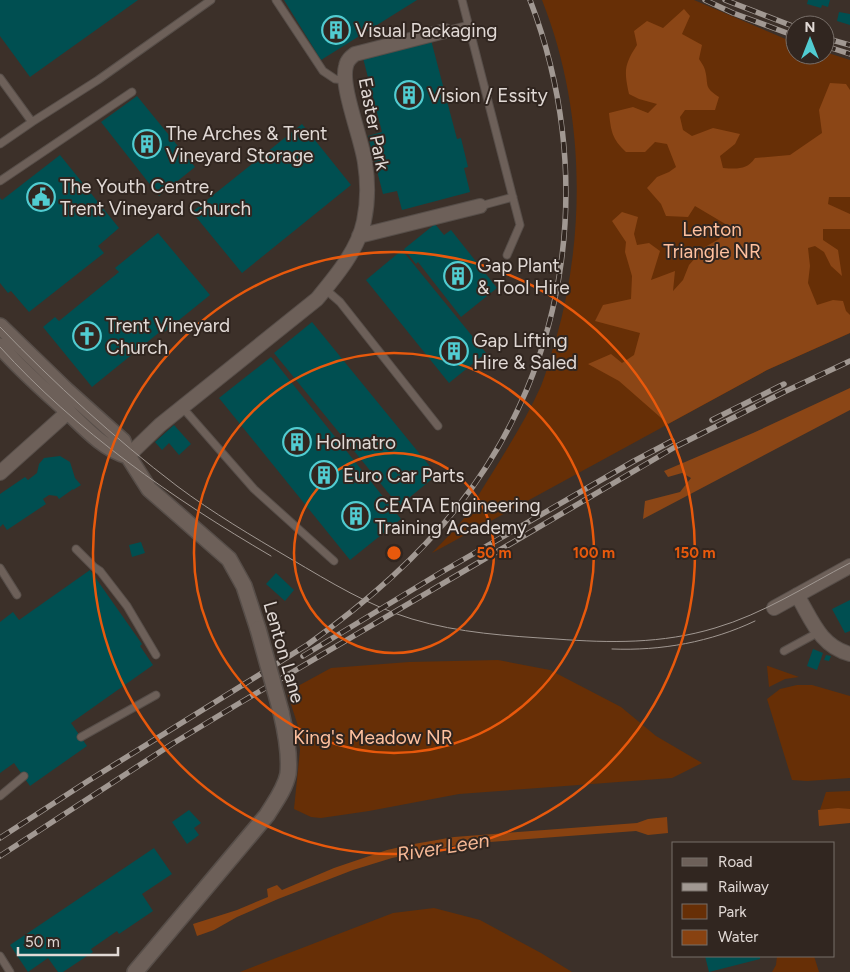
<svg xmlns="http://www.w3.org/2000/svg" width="850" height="972" viewBox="0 0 850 972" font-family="Figtree,sans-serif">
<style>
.green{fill:#672f06}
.forest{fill:#8b4616}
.water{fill:#884211}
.building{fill:#004f51}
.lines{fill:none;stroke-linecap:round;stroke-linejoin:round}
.lane-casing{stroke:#574e49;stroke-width:9}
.street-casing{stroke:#574e49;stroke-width:16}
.secondary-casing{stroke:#574e49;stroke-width:18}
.lane{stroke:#6d6059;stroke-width:7}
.street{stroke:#6d6059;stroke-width:14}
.secondary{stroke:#6d6059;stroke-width:15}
.tram{stroke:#a19892;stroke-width:1}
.rail-casing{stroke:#a19892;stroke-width:5.5}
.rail{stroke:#312620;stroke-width:4;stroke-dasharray:11;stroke-linecap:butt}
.secondary-bridge-casing{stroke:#574e49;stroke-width:18;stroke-linecap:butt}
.secondary-bridge{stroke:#6d6059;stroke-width:15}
.ring{fill:none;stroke:#e8590c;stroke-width:2.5}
.labels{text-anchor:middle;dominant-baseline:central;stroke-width:4;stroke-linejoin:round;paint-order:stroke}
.poi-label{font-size:19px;fill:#e1d9d5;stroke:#312620;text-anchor:start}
.street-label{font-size:19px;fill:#e1d9d5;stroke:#312620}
.park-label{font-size:19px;fill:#ffc19f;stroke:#312620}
.water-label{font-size:20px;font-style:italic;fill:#f5b896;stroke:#312620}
.centre{fill:#e8590c;stroke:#312620;stroke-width:2.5}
.ring-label{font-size:15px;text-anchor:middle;font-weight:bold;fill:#e8590c;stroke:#312620;stroke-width:4;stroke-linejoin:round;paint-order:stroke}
</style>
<rect width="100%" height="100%" fill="#3c3029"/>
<path class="green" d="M542,0H694L795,43V55H825V52L850,60V333L767,370L432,553C443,541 455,530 465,517C474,503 482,489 491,475C509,446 527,417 541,386C547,371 551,354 556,339C587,230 584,106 542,0Z
M498,660L550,670L621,707L656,736L702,763L672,778L459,794L369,811L321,818L311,817L294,809L300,750L298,726L287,692L331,668L409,662Z
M767,666H768L799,677L785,679L769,687Z
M797,685H812L850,696V778L807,781L792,780L767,699L780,689Z
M850,791V809L820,810L826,792Z
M434,908L480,920L541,953L572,972H240L393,913Z
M777,956H814L819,972H772L776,965Z"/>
<path class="forest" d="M684,9L690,16L682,34L702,45L699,59C701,62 704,66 705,70C709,85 703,87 719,97L715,110H685L680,117L683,130L692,136L713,128L740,134L735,144L720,156L723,168C737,169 747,170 755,158L790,155L822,133L819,110L830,83L846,84L850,90V197H829L828,204L850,214V229H823V240L838,250L842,276L831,266L824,252L815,246L808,248L810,266L808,283L817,305L833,300L843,301L846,311L850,315V333L767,370L668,424L619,381L588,364L611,354L622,363L634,355L640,333L595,321L603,305L631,299L632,276L625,252L626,242L612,221L622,212L638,217L634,234L637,245L649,243L660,251L651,280L675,271L673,291L683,280L689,265L705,247L719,239L727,225L695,206L688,217L666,216L661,204L647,188L657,177L669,172L676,167L667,144L655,142L645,152H626C612,139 611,131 609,113L633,107L648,113L657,104L639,99L629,94C624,71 624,65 637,45L634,31L647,21L663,28Z
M850,388V410L643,519L645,501L680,492L691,478L682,473L668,477L664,471L753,433Z"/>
<path class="water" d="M838,808L850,809V823L819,826L818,810Z
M667,817L668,833L648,835L636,831L463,844L392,858L353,870L278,899L237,917L214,930L197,936L193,924L237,910L268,897L267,889L277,885L282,890L334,868L387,850L414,844L454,837L637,823L648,819Z"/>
<path class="building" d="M0,0H138L30,77L0,36Z
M284,0H417L321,60Z
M808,0H830L828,7L822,5L821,8L807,4Z
M839,12L850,14V25L837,21Z
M431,40L457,139L461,138L468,167L464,168L470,192L402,210L397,191L383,194L368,136L382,132L363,58Z
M137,96L195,167L159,196L101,122Z
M302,124L351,185L242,273L192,212Z
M60,155L119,228L98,246L104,253L29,312L11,291L8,293L0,283V198L2,200Z
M435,224L444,235L451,230L497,288L461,317L418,262L416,264L404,249Z
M158,233L210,295L163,333L161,331L92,387L43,327L55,317L59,321L119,272L115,268Z
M402,250L486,353L449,383L366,280Z
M312,322L437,475L399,506L274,353Z
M271,357L401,519L350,560L219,398Z
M174,425L191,444L179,455L169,443L162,450L155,442Z
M60,456L70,462L75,478L81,485L73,490V489L59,499L57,496L49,495L43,499L46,504L7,530L3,524L0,527V494L25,477L28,480L37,473L39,464L44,458Z
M141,542L145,553L132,557L129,545Z
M90,570L142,644L140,646L153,665L71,723L87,746L30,786L14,763L0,773V622L13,612L19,620Z
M276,573L294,590L285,601L266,584Z
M850,600V631L845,633L832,609Z
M813,649L823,653L817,670L807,666Z
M826,655L831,656L829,661L824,660Z
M189,810L201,823L194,828L199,835L187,844L172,822Z
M154,848L172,874L142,894L153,911L119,934L117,931L91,949L93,952L63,972H58L48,958L28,972L10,945Z
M705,956H760V959L709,972Z"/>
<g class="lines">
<defs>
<path id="lane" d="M276,0L323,71L335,79L346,80
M462,0L520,225L507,255
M445,31L469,25
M0,78L32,122L0,144
M32,122L98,80L211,0
M0,181L132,92
M480,206L513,197
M325,289L340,302L438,426
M182,407L254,489L334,561
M76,549L94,567L100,571L127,606L156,655
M0,568L17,595
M784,651L819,632
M81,737L156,695
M0,796L24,776
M0,956L10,972"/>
<path id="street" d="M359,236L480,206
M128,456L160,425L317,299C336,276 358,250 364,221C368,202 368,182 365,163C362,139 340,86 346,66C347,60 351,57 355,54L445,31
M0,473L68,412L66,401
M797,595C812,620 820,646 850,654
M774,608L850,566"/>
<path id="secondary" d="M0,326L65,389L123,441L128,456L149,489L229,559L244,586L258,629
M0,346C19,368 42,388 64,408C83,426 103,449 128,456
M135,972L267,815C275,802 285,789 288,774C290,757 285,729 281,712"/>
</defs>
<use href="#lane" class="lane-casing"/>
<use href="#street" class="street-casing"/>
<use href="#secondary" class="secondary-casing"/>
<use href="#lane" class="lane"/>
<use href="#street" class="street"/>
<use href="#secondary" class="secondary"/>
<path class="tram" d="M0,327C55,384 114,438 177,486C213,513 252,536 291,559C330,582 369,606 412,619C459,633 508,636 556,639C610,643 662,644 715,628C763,614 806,586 850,563
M0,347C77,432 172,498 271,556
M612,649C661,651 711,642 755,621"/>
<defs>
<path id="rail" d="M705,0L733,13L795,36
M725,0L795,27
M825,38L850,45
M825,46L850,54
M712,420L784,384
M303,656L440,573L634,461L672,441
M0,838L88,781L307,645C363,605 417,559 459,505C572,361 595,169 530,0
M0,856L172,744L238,704L675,447L784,392L850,361"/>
</defs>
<use href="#rail" class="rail-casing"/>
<use href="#rail" class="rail"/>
<defs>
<path id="secondary-bridge" d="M258,629L281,712"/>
</defs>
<use href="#secondary-bridge" class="secondary-bridge-casing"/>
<use href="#secondary-bridge" class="secondary-bridge"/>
</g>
<g class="ring">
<circle cx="394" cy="553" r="100"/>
<circle cx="394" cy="553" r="200"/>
<circle cx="394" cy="553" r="301"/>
</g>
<defs>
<symbol id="building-ring" viewBox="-11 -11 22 22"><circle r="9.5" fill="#312620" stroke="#51ccd1" stroke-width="1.5"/><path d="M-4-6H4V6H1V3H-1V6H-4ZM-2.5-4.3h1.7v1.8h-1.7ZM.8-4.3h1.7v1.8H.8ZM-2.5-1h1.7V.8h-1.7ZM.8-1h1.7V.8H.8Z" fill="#51ccd1"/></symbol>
<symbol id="civic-ring" viewBox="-11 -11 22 22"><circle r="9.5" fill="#312620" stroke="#51ccd1" stroke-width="1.5"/><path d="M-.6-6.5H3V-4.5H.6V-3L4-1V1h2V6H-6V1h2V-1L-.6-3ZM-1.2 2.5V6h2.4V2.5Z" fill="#51ccd1"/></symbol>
<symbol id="church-ring" viewBox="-11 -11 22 22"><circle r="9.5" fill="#312620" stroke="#51ccd1" stroke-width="1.5"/><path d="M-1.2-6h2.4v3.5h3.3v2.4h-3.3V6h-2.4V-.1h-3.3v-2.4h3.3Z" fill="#51ccd1"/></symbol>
</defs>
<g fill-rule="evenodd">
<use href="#building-ring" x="320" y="14" width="32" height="32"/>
<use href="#building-ring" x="393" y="79" width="32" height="32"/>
<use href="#building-ring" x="131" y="128" width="32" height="32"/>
<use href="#civic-ring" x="25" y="181" width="32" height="32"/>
<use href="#building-ring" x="442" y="260" width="32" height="32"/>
<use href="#church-ring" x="71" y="320" width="32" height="32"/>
<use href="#building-ring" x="438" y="335" width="32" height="32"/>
<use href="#building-ring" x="281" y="426" width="32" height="32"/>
<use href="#building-ring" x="308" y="459" width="32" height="32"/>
<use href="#building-ring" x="340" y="500" width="32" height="32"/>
</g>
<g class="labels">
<g class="poi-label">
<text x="355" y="30">Visual Packaging</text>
<text x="428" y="95">Vision / Essity</text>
<text x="166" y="133">The Arches &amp; Trent<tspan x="166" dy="22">Vineyard Storage</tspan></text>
<text x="60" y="186">The Youth Centre,<tspan x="60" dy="22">Trent Vineyard Church</tspan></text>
<text x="477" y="265">Gap Plant<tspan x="477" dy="22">&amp; Tool Hire</tspan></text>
<text x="106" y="325">Trent Vineyard<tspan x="106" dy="22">Church</tspan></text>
<text x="473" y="340">Gap Lifting<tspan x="473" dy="22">Hire &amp; Saled</tspan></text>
<text x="316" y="442">Holmatro</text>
<text x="343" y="475">Euro Car Parts</text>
<text x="375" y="505">CEATA Engineering<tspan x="375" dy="22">Training Academy</tspan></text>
</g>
<g class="street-label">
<text transform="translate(374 124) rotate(79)">Easter Park</text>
<text transform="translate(284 652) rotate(74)">Lenton Lane</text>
</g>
<g class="park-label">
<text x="712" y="229">Lenton<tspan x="712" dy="22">Triangle NR</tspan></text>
<text x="373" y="737">King's Meadow NR</text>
</g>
<g class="water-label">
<text transform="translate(443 847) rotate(-9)">River Leen</text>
</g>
</g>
<circle cx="394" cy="553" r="8" class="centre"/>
<g class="ring-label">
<text x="494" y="558">50 m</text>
<text x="594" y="558">100 m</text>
<text x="695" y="558">150 m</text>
</g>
<rect x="672" y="842" width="162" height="115" fill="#312620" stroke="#776e68"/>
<rect x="682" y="858" width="25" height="8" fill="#6d6059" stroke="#776e68"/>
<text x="718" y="867" font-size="15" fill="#e1d9d5">Road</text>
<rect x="682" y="883" width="25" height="8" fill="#a19892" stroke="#776e68"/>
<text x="718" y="892" font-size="15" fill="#e1d9d5">Railway</text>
<rect x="682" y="904" width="25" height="15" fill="#672f06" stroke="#776e68"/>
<text x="718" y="917" font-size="15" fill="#e1d9d5">Park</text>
<rect x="682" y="930" width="25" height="15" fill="#884211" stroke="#776e68"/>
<text x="718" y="942" font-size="15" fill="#e1d9d5">Water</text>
<g transform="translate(810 40)"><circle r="24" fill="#312620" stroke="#776e68"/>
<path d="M0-4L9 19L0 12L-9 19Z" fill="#51ccd1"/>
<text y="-8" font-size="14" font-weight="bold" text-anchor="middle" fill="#e1d9d5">N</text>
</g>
<path d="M18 947v8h100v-8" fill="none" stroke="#e1d9d5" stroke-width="2.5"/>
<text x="25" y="947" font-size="15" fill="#e1d9d5" stroke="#312620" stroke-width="4" paint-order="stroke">50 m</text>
</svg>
